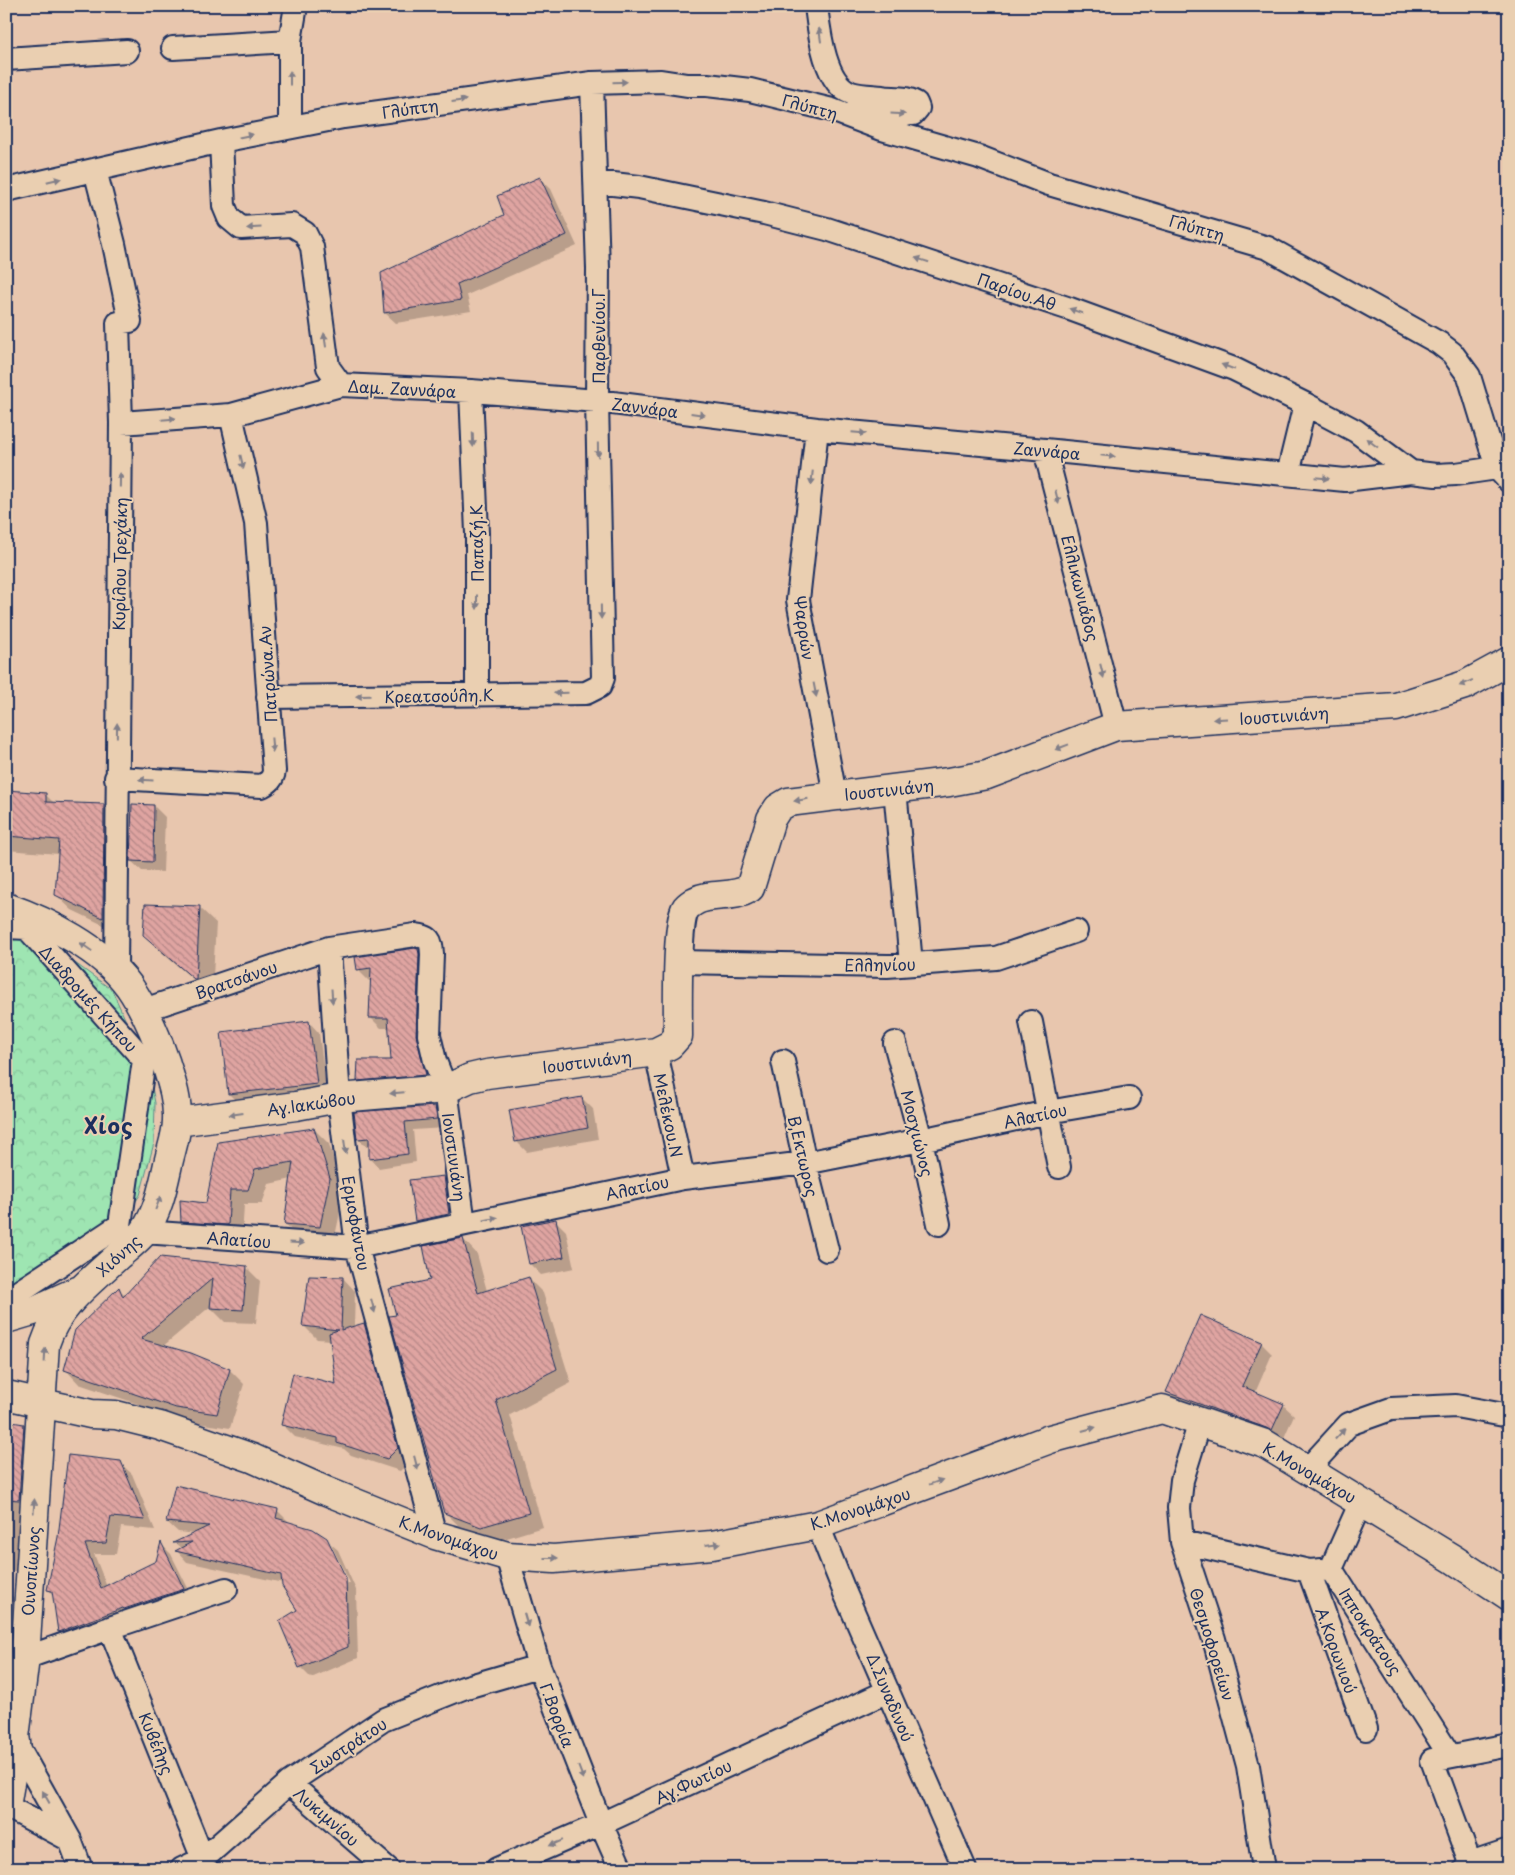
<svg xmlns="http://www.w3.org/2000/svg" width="1515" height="1875" viewBox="0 0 1515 1875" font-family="'Playpen Sans',sans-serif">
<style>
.forest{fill:url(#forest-crowns);stroke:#5c8a88}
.shadow{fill:#0003}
.building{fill:url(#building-back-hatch);stroke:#1b2f5e}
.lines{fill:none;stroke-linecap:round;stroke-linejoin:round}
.minor-casing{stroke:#1b2f5e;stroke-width:26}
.major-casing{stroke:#1b2f5e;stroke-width:31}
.minor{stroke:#eacfb1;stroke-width:22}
.major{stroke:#eacfb1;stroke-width:28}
.oneway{fill:#827f88}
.labels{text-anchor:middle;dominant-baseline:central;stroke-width:4;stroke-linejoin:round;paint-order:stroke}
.street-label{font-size:16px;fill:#1b2f5e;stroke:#eacfb1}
.district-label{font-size:21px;font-weight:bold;letter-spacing:1px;fill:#1b2f5e;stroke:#eacfb1}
</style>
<defs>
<pattern id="forest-crowns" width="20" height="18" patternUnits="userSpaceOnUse" patternTransform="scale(1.25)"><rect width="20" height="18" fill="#9ee5b2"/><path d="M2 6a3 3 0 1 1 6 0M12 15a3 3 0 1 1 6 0" fill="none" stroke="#88c59c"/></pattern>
<pattern id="building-back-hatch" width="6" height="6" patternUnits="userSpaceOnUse" patternTransform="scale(1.25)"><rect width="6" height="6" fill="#dfa4a1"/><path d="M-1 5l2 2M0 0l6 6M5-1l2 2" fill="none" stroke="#b48686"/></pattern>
</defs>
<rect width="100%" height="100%" fill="#e8c6ae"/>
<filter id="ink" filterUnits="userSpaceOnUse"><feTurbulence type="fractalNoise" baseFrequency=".02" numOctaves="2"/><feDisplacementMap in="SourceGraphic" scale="10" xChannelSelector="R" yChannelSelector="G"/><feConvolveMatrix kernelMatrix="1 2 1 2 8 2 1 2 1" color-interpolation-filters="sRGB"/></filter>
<g filter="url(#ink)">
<path class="forest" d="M6,921L27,928L112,990L149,1072L155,1103L154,1143L140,1195L120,1225L6,1295Z"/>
<path class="shadow" d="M540,178L551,189L577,246L467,295L471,311L396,323L385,313L506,216Z
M6,792L46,795L55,804L104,806L119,821L118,932L72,910L56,895L59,854L6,850Z
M154,806L165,817L163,872L142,871L131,861Z
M199,907L216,923L212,995L161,952L144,935Z
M418,950L429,961L436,1085L369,1091L359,1080L392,1061L390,1028H381L370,1017L372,980L369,981L358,970L357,958Z
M309,1022L319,1033L327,1094L240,1105L229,1094Z
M582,1098L593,1109L598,1139L527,1152L516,1141Z
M434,1107L443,1116L445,1128L413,1130L416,1162L379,1168L371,1159L370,1147H367L358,1138Z
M314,1129L329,1144L344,1194L334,1241L300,1238L285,1224L292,1179L269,1184L262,1204H244L242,1239L197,1236L182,1221L207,1204L219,1143Z
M444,1177L455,1188L460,1225L427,1231L416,1220Z
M555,1220L566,1231L574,1268L541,1275L530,1264Z
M463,1239L477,1254L487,1291L529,1279L543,1293L571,1383L510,1415L543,1527L497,1541L461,1528L446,1513L397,1315L432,1280Z
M246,1267L260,1281L256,1323L225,1322L211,1308L212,1305L162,1347L230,1370L244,1384L230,1428L191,1422L79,1384L66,1370L119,1289L126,1296Z
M343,1278L355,1291L354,1327L364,1325L376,1337L410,1461L400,1471L351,1455L344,1449L295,1437L282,1424L338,1385L331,1340L317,1339L304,1326Z
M1261,1343L1272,1354L1255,1393L1283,1405L1294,1415L1283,1440L1179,1403L1168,1392Z
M6,1422L24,1425L35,1436L25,1571H6Z
M120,1463L132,1474L155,1530L121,1527L116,1554H94L107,1587L157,1561L161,1544L171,1554L194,1600L70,1643L59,1632L54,1595L48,1590Z
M277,1510L288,1521V1523L326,1539L330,1543H328L348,1584L350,1583L331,1544L338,1550L356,1590L358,1658L311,1678L300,1667L299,1611L283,1583L187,1562L177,1551L182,1549L175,1543L195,1534L178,1532L167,1522Z
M6,1590L16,1600L6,1610Z"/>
<path class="building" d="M540,177L567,235L457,284L461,300L384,313L381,273L504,215L497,196Z
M6,790L46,793V802L104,804L103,918L55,895L59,840L6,836Z
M132,804L154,805L153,862L130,861Z
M145,904L200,906L196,979H194L143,935Z
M415,948L418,949L419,954L416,1035L426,1075L357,1081L358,1060H391L388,1018H369L371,968L357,970L355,957Z
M309,1021L317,1084L228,1094L221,1032Z
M582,1097L588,1128L515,1142L509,1110Z
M435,1106L437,1119L405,1122L408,1154L369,1159V1138L357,1139L354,1112Z
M314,1128L330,1178L320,1227L284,1224L293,1162L255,1169L248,1190H230L228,1225L181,1222L180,1200L206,1203L218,1142Z
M444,1176L449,1214L415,1221L409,1180Z
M556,1219L564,1257L529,1264L521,1226Z
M463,1238L478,1293L529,1277L557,1369L496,1400L529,1513L481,1527L444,1513L389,1316L396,1315L389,1289L430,1280L423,1246Z
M160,1257L247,1266L243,1310L210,1308L213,1278L141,1339L191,1353L230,1369L217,1414L176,1408L64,1370L75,1330L119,1287L123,1297Z
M309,1276L343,1277L341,1330L364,1323L398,1448L387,1459L337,1443V1438L281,1425L293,1373L336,1384L329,1333L338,1330L302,1326Z
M1200,1315L1262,1342L1242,1386L1284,1404L1272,1430L1166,1392Z
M6,1421L24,1424L19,1500L6,1499Z
M68,1455L121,1461L145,1520L111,1517L106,1543L85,1544L101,1588L156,1561L161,1542L184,1589L124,1609L123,1608L58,1632L52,1591L47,1590L58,1537Z
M175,1485L278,1509L276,1518L313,1529L327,1538L346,1578L348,1647L299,1668L279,1621L297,1610L282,1586L281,1575L175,1551L192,1542L173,1543L209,1526L166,1522Z"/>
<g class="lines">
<defs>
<path id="minor" d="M816,6C819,30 824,83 851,93C860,96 873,96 882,97C894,99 905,96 916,103L918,108L913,114H908L856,111
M173,48L290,41
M6,59L127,51
M290,127V41L296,6
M221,141L224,206L229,218L241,228L292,225L305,233L312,247L328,367L341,385
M95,170L114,244L130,321L118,323L121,423L116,971
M596,182L639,187L764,213L827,229L1070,309L1234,369L1305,404L1356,431L1411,472
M6,190L221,141L343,117L592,83L661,81L687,85H707L750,90L832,110L882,129L979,157L1049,184L1268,248L1439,343L1452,353L1469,376L1497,468L1509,481
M471,391L477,533V694
M121,423L231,415L341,385L471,391L597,401L817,429L1045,450L1345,480L1411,472L1436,475L1456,474L1497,468L1509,462
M817,429L798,600L835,795
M1045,450L1116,726
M1288,474L1305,404
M268,697L586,693L600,686L603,678L597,401L598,269L592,83
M116,778L262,786C269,782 273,779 274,771L256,523L231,415
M895,789L911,964
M6,927L27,928L144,1060L120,1225L14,1295H6
M329,948L339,1098L357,1247L435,1535
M679,962L887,966L996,958L1076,931
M144,1010L329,948L415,935C430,937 431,939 432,954L429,1035L435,1061L446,1089L464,1224
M1031,1022L1059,1167
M895,1043L921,1140L939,1224
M656,1052L683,1178
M783,1061L805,1163L827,1250
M143,1232L357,1247L683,1178L805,1163L921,1140L1048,1112L1129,1098
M1200,1422L1182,1480L1179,1508L1182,1542L1214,1639L1248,1766L1264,1869
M1307,1470L1349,1424L1391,1409L1456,1406L1509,1416
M818,1525L845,1593L965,1869
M1182,1542L1309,1571L1322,1570
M507,1556L539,1666L601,1824L621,1869
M1331,1569L1450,1756
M1331,1569L1361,1502
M1309,1571L1366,1729
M110,1628L226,1589
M25,1658L110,1628L203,1859
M17,1745L70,1840L81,1869
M289,1783L388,1869
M6,1806L70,1840
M182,1869L203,1859L289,1783L383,1720L463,1688L539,1666
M497,1869L601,1824L888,1691
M1465,1869L1470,1863L1509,1850
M1476,1869L1470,1863L1432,1760L1509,1745"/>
<path id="major" d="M6,907C49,922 102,949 129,986C145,1009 156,1035 165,1061C171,1080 178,1100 177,1120C177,1134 171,1150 168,1164C163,1187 158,1212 144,1232C137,1241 127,1248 119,1255C91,1281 57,1306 45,1344L25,1658L15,1737
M177,1122L296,1106L339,1098L446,1089L470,1078L487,1074L656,1052L670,1045L678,1036C678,1015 676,921 686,908C687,906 692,903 695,901C712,892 734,899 750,888L771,819L778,808L788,802L949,782L987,775L1116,726L1396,707L1465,685L1509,661
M6,1319L33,1311L77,1291
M6,1395L91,1414L116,1415L160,1426L252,1458L326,1491L435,1535L507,1556L554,1559L712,1545L818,1525L1050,1439L1162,1409L1265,1444L1453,1559L1509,1596
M6,1723C22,1738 17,1758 6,1774
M6,1807L13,1765"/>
</defs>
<use href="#minor" class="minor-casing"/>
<use href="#major" class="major-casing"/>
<use href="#minor" class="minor"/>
<use href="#major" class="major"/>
</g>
<defs><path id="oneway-solid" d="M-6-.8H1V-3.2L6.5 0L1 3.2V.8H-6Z" transform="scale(1.25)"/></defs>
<g class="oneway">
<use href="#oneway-solid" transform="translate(820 35) rotate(-98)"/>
<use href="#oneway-solid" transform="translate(290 78) rotate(-90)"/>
<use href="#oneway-solid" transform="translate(620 82) rotate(-2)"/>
<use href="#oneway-solid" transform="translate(459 101) rotate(-8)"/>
<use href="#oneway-solid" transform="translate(898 114) rotate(3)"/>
<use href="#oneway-solid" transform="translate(246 136) rotate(-12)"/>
<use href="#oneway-solid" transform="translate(54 180) rotate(-13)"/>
<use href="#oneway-solid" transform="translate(254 228) rotate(177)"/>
<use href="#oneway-solid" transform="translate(922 260) rotate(-162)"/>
<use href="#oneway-solid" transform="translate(1076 311) rotate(-160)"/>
<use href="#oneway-solid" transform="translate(325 340) rotate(-98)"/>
<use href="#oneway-solid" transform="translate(1228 367) rotate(-159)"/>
<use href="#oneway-solid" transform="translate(698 414) rotate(7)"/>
<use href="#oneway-solid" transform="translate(169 419) rotate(-5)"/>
<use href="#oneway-solid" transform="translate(859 433) rotate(5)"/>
<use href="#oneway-solid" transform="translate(473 440) rotate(88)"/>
<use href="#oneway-solid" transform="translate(1372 443) rotate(-143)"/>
<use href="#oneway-solid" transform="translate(598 450) rotate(89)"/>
<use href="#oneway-solid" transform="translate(1108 456) rotate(6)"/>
<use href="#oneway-solid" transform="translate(242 462) rotate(77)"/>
<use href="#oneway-solid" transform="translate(812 478) rotate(96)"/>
<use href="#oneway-solid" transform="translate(1322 478) rotate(5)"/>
<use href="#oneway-solid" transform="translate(120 480) rotate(-89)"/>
<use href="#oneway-solid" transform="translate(1057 497) rotate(76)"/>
<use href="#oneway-solid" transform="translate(477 602) rotate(90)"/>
<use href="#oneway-solid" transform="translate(601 612) rotate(89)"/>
<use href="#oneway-solid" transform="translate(1102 671) rotate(76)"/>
<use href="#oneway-solid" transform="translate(1466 683) rotate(156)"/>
<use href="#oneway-solid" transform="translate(815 690) rotate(79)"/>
<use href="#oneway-solid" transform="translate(561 693) rotate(179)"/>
<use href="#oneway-solid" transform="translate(363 696) rotate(179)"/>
<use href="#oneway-solid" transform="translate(1220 719) rotate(176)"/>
<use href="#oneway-solid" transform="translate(117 730) rotate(-89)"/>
<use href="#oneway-solid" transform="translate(272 745) rotate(85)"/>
<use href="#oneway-solid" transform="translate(1062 747) rotate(159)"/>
<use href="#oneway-solid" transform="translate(146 780) rotate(-177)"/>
<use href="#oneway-solid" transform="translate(801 800) rotate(171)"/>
<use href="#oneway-solid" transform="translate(86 947) rotate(-145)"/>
<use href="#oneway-solid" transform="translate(332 996) rotate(86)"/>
<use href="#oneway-solid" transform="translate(397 1093) rotate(175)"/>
<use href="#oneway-solid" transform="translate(236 1114) rotate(172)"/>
<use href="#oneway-solid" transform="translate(345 1147) rotate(83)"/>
<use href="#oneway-solid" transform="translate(158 1203) rotate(-69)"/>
<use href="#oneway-solid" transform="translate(491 1219) rotate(-12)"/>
<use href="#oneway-solid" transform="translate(297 1243) rotate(4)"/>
<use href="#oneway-solid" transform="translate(373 1306) rotate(75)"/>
<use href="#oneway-solid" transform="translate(45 1355) rotate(-87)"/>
<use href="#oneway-solid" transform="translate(1089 1429) rotate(-15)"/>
<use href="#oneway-solid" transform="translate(1340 1434) rotate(-47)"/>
<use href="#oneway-solid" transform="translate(416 1463) rotate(75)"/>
<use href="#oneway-solid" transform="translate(936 1482) rotate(-20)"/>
<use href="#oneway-solid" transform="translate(34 1506) rotate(-86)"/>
<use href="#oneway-solid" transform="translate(713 1544) rotate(-8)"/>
<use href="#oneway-solid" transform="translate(551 1558)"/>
<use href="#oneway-solid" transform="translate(526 1620) rotate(74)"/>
<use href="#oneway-solid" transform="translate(581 1773) rotate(69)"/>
<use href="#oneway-solid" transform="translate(46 1797) rotate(-119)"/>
<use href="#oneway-solid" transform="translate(556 1843) rotate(157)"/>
</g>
</g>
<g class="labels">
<g class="street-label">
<text transform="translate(810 106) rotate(15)">Γλύπτη</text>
<text transform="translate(410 108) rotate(-8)">Γλύπτη</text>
<text transform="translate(1197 227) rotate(16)">Γλύπτη</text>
<text transform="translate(1017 291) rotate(19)">Παρίου.Αθ</text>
<text transform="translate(598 336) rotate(-90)">Παρθενίου.Γ</text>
<text transform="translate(402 388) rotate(3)">Δαμ. Ζαννάρα</text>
<text transform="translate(645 407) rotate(7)">Ζαννάρα</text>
<text transform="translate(1047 450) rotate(5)">Ζαννάρα</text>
<text transform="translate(476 543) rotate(-91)">Παπαζή.Κ</text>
<text transform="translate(119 564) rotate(-89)">Κυρίλου Τρεχάκη</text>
<text transform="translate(1081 588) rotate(76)">Ελλικωνιάδος</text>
<text transform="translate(805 628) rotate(82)">Ψαρρών</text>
<text transform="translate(267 674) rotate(-94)">Πατρώνα.Αν</text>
<text transform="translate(439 695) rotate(-1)">Κρεατσούλη.Κ</text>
<text transform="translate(1284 715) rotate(-4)">Ιουστινιάνη</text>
<text transform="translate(889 789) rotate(-6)">Ιουστινιάνη</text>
<text transform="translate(880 964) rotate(-1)">Ελληνίου</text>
<text transform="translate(236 979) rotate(-19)">Βρατσάνου</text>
<text transform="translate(89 998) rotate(48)">Διαδρομές Κήπου</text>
<text transform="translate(587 1061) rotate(-7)">Ιουστινιάνη</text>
<text transform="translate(311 1103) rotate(-8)">Αγ.Ιακώβου</text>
<text transform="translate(669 1115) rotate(78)">Μελέκου.Ν</text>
<text transform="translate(1035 1115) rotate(-12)">Αλατίου</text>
<text transform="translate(918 1133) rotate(76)">Μοσχιώνος</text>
<text transform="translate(804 1156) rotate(77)">Β,Εκτωρος</text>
<text transform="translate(455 1157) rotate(82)">Ιονστινιάνη</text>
<text transform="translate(637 1187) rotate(-12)">Αλατίου</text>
<text transform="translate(357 1223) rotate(80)">Ερμοφάντου</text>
<text transform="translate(239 1239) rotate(4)">Αλατίου</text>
<text transform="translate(118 1255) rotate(-42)">Χιόνης</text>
<text transform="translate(1310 1472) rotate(30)">Κ.Μονομάχου</text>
<text transform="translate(860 1508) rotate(-18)">Κ.Μονομάχου</text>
<text transform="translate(449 1537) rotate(19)">Κ.Μονομάχου</text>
<text transform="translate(30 1571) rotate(-86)">Οινοπίωνος</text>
<text transform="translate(1371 1631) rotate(57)">Ιπποκράτους</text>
<text transform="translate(1213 1644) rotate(73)">Θεσμοφορείων</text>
<text transform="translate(1337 1650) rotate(70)">Α.Κορωνιού</text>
<text transform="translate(891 1697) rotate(67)">Δ.Συναδινού</text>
<text transform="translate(558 1715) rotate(69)">Γ.Βορρία</text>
<text transform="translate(157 1743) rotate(68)">Κυβέλης</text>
<text transform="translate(348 1745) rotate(-33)">Σωστράτου</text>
<text transform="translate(693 1781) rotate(-25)">Αγ.Φωτίου</text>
<text transform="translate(327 1816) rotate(41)">Λυκιμνίου</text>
</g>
<g class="district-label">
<text x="109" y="1125">Χίος</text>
</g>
</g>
<rect width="1515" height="1875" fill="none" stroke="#eacfb1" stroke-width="25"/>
<rect x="12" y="12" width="1490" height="1850" fill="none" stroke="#1b2f5e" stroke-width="2" filter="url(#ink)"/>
</svg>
